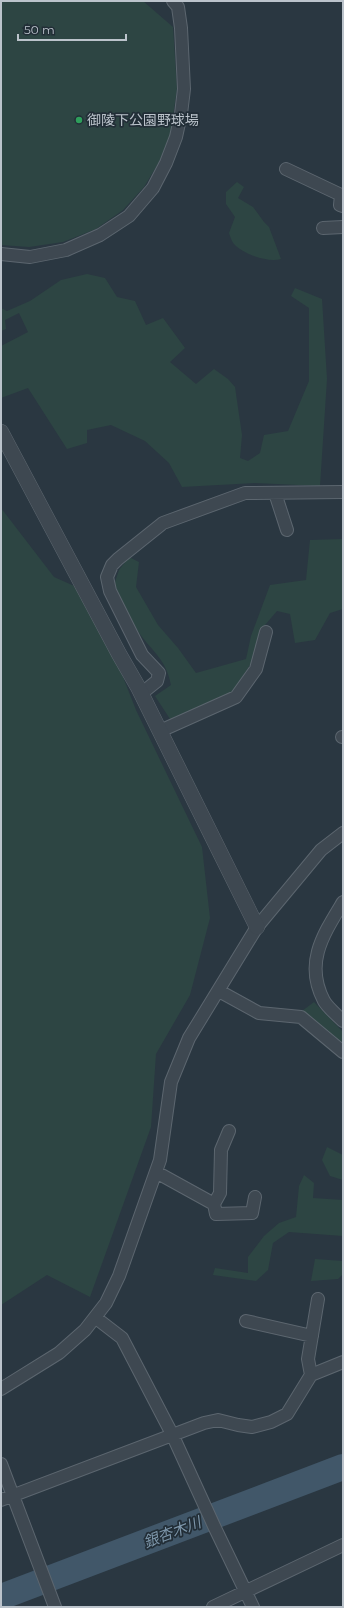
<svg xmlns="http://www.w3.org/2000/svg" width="344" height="1608" viewBox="0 0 344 1608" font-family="Montserrat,'Noto Sans JP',sans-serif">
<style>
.green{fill:#2d4543}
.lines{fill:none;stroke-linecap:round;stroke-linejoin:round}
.river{stroke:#415769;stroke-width:26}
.minor-casing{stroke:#5c666f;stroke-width:14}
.tertiary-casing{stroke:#5c666f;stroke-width:16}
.minor{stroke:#3e4851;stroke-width:12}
.tertiary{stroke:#3e4851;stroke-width:15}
.leisure-dot{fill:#2e9e5b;stroke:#222e37;stroke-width:1.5}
.labels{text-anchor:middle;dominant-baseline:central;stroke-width:3.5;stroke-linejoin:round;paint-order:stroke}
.poi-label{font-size:14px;fill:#bbc3cb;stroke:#222e37;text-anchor:start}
.water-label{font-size:15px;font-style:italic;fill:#7e97ab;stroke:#222e37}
</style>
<rect width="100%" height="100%" fill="#2a3741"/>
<path class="green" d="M1,1H143L173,27L177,89L170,136L159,162L144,187L123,210L96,229L63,242L29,247L1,245Z
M237,182L244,187L238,198L253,207L264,222L269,227L281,259C268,263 243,254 234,244C232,242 230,236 229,233L235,217L226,204V192Z
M87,274L105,278L117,297L135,301L146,325L163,318L185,348L170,362L196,384L214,369L228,379L235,387L242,435L240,458L248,461L260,453L264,435L288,431L309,381V308L291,296L295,288L322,299L327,379L320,486L255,483L182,487L169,463L145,441L111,425L87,430V443L67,449L28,388L1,398V346L28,332L19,313L5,320L6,329L1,331V308L7,311L30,301L61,280Z
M1,508L54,577L90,593L136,710L202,847L210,918L190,995L156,1054L151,1127L90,1297L47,1275L1,1305Z
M343,539V609L330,613L315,640L295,643L290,614L277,611L265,625L252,662L232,692L170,719L155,696L171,685C166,658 151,651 137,630C128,616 122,600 114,585L119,570L129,557L139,562L136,587L158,625L178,648L196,673L246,659L251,636L270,585L306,580L310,540Z
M314,1002L343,1032V1045L302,1011Z
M327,1147L343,1155V1180L330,1176L322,1160Z
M304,1175L314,1183L313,1198L343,1200V1236L289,1232L273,1243L268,1270L256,1281L213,1275L215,1268L248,1273V1257L264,1236L279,1223L296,1217L299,1186Z
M315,1259L343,1261V1274L338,1279L311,1281Z"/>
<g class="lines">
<path class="river" d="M1,1597L343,1467"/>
<defs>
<path id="minor" d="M286,169L341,195L340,205L343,206
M323,228L343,227
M1,254L30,257L66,250L100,235L129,216L153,188L166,163L176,137L181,114L184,89L181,28L178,7L173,1
M275,493L287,530
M142,693L157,681L159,673L142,655L110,591L107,577L112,565L118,559L163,523L245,493L343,492
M160,731L236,697L256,669L266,632
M342,737H343
M343,902C323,935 304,963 324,1001C328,1008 337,1015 343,1021
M219,991L259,1013L301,1017L343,1052
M156,1172L214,1204L216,1214L252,1213L255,1197
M214,1204L220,1193L221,1150L229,1131
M96,1318L122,1338L172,1434L214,1526L253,1607
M246,1321L312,1336
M311,1375L308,1359L318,1299
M1,1389L59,1353L85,1330L106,1303L119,1276L160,1160L171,1082L189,1038L257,927L321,850L343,833
M1,1464L55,1607
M1,1500L204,1423L218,1420L238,1425L252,1427L271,1422L287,1414L311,1375L343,1362
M213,1607L343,1545"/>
<path id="tertiary" d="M1,432L119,654L138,687L257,927"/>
</defs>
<use href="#minor" class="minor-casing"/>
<use href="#tertiary" class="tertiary-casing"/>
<use href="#minor" class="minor"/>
<use href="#tertiary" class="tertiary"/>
</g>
<circle class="leisure-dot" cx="79" cy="120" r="4"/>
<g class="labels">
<g class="poi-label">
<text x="87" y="120">御陵下公園野球場</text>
</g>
<g class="water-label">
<text transform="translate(172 1532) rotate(-21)">銀杏木川</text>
</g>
</g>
<rect width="344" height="1608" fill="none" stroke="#bbc3cb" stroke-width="4"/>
<path d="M18 34v6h108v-6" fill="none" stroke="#bbc3cb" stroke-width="2"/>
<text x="24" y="34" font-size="12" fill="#bbc3cb" stroke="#222e37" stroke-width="3" paint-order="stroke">50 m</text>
</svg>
